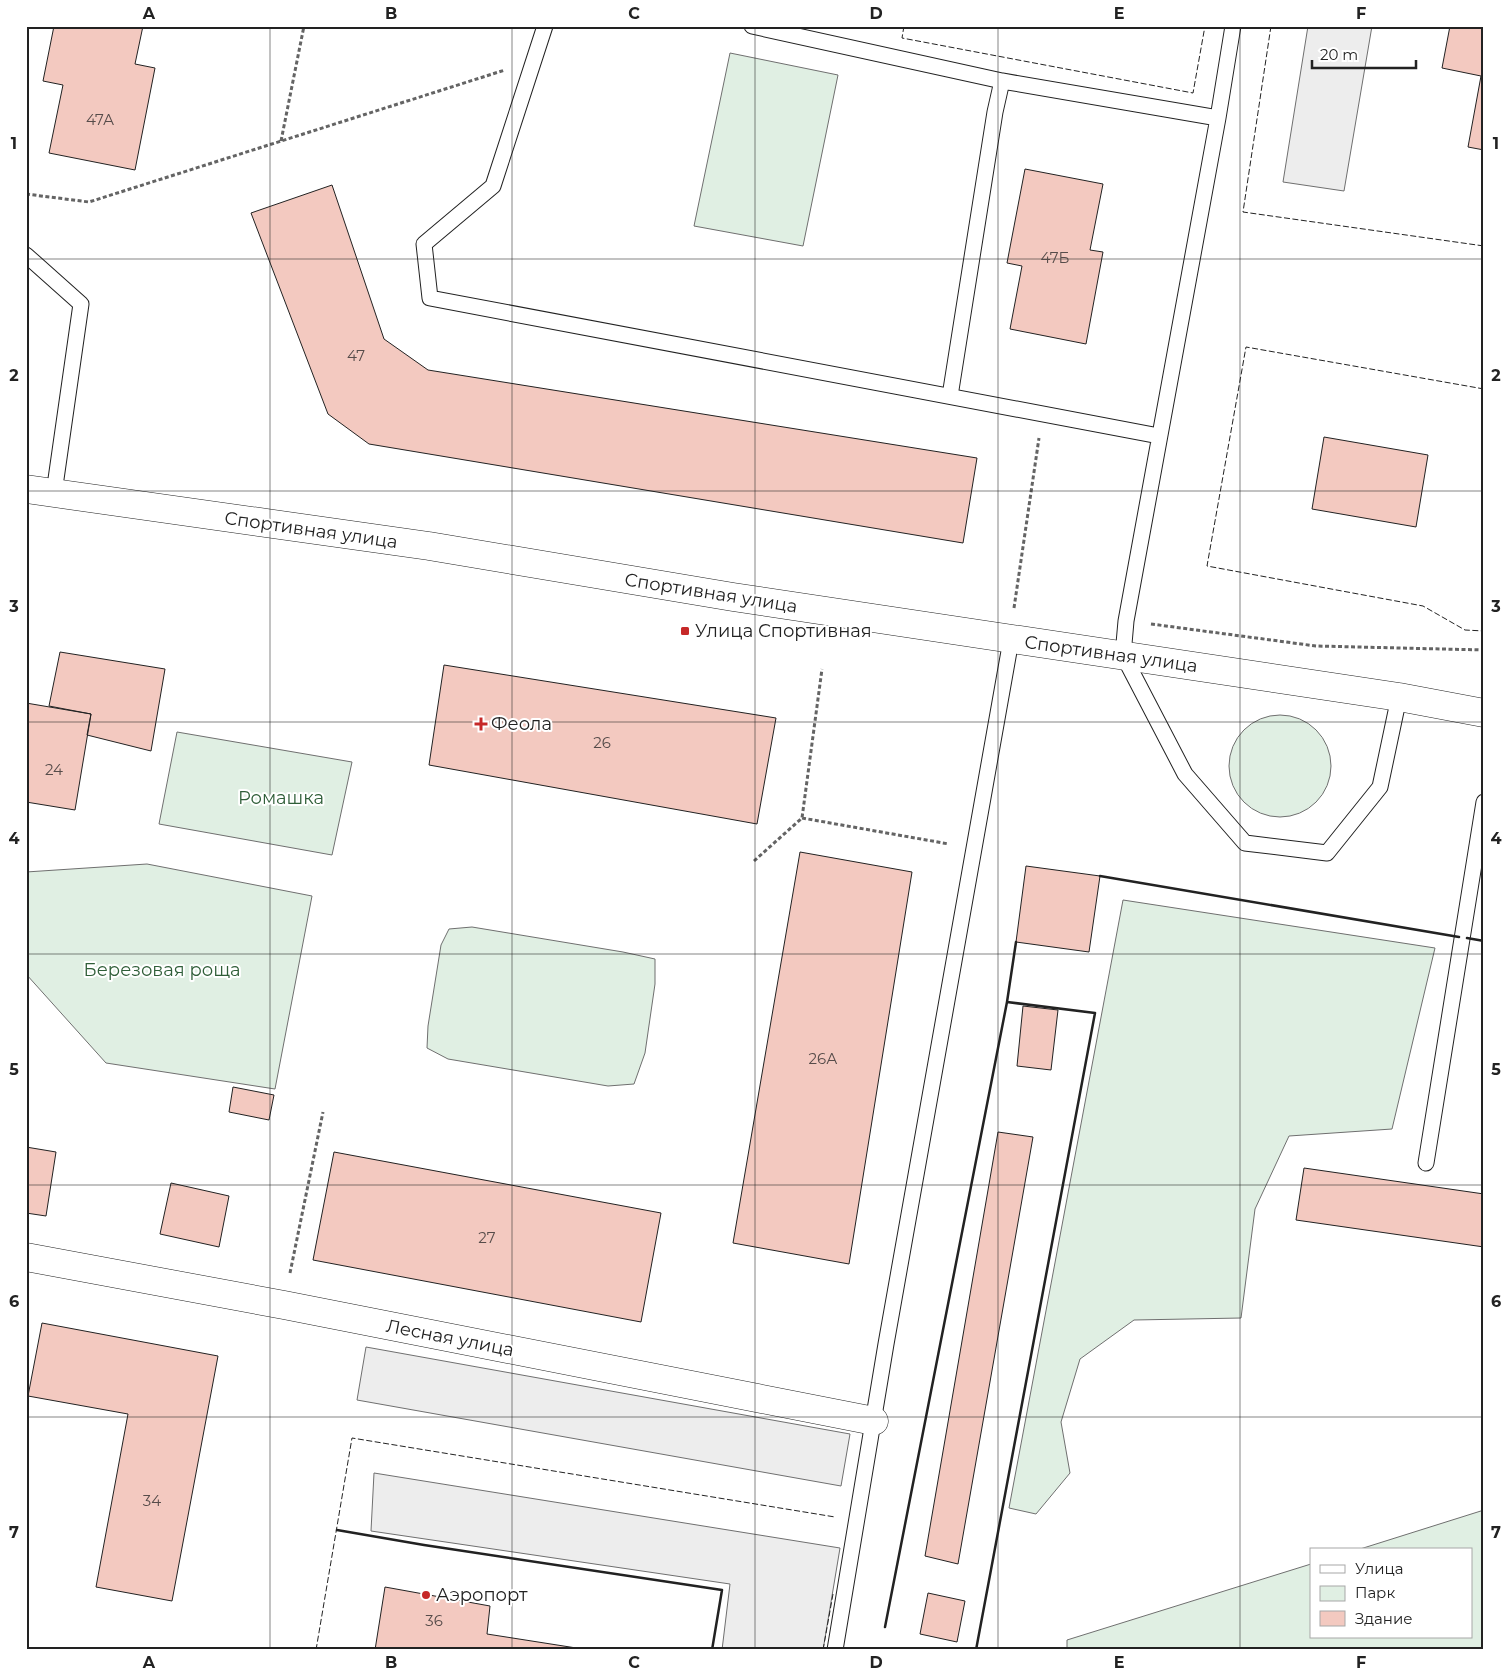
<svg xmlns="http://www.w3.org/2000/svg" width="1510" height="1676" viewBox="0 0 1510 1676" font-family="Montserrat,sans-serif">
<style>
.green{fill:#e0efe3;stroke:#6f6f6f}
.parking{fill:#ededed;stroke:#6f6f6f}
.building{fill:#f3c9c0;stroke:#222}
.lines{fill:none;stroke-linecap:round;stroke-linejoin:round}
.service-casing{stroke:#222;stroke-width:17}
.minor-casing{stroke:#222;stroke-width:29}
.tertiary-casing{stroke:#222;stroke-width:29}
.path{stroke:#646464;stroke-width:3;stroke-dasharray:4 2.5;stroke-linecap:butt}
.service{stroke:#fff;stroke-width:15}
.minor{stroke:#fff;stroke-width:28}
.tertiary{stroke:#fff;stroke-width:28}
.fence{stroke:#222;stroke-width:1;stroke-dasharray:6 2.5;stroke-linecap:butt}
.wall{stroke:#222;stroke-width:2.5}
.grid{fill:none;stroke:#222;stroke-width:1;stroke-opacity:0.55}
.poi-dot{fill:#c62828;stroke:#fff;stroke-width:2}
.labels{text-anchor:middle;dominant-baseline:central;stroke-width:4;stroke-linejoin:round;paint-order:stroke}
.number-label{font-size:15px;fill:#564c4a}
.street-label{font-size:18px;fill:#222;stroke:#fff}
.poi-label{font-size:18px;fill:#222;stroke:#fff;text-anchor:start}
.park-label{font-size:18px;fill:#2f5e38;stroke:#fff}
.neatline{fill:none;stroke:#222;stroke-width:2}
.grid-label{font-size:16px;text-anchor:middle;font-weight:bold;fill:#222}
</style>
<rect width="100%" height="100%" fill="#fff"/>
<path class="green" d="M730,53L838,75L803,246L694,226Z
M1229 766a51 51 0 1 1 102 0a51 51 0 1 1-102 0Z
M177,732L352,762L332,855L159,824Z
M147,864L312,896L275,1089L106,1063L26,974V872Z
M1123,900L1435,948L1392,1129L1289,1136L1255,1209L1241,1318L1134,1320L1080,1359L1061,1422L1070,1473L1036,1514L1009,1508Z
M472,927L623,952L655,959V984L645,1053L634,1084L608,1086L448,1059L427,1048L428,1026L441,945L449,929Z
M1484,1510V1650H1067V1640L1311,1564V1637H1471V1550H1357Z"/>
<path class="parking" d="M1308,26H1372L1344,191L1283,182Z
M366,1347L850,1434L841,1486L357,1400Z
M374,1473L840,1548L823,1650H722L730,1584L371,1531Z"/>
<path class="building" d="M54,26H143L135,64L155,68L135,170L49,153L63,85L43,81Z
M1450,26H1484V150L1468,147L1481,76L1442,68Z
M1025,169L1103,184L1090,250L1103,252L1086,344L1010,329L1022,266L1007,263Z
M332,185L384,339L428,370L977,458L963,543L369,444L328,414L251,213Z
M1324,437L1428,455L1416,527L1312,509Z
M60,652L165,669L151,751L87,735L91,714L49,706Z
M444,665L776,718L757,824L429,765Z
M26,703L91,714L75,810L26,802Z
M800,852L912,872L849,1264L733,1243Z
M1026,866L1100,876L1089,952L1016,942Z
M1023,1006L1058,1010L1051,1070L1017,1066Z
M233,1087L274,1095L269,1120L229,1112Z
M998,1132L1033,1137L958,1564L925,1556Z
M26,1147L56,1152L46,1216L26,1213Z
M334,1152L661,1213L641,1322L313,1260Z
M1304,1168L1484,1194V1247L1296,1220Z
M171,1183L229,1196L219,1247L160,1234Z
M42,1323L218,1356L172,1601L96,1587L128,1414L28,1396Z
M385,1587L490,1606L487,1634L589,1650H375Z
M928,1593L965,1601L957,1642L920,1634Z"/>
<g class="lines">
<defs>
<path id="service" d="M545,26L493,186L424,244L430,298L1159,436
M752,26L1002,81
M1233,26L1218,118L1126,621L1123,655L1185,774L1245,843L1327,853L1380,787L1399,697
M26,255L81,304L54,493
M950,396L995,112L1002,81L1218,118
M1426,1163L1484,802
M835,1650L886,1344L1011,640"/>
<path id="minor" d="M26,1257L284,1305L874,1421"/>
<path id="tertiary" d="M26,489L429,546L733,597L1399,697L1484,713"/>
</defs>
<use href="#service" class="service-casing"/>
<use href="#minor" class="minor-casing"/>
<use href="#tertiary" class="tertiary-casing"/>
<path class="path" d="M281,141L304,26
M26,194L89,202L505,70
M1014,608L1039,438
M1151,624L1316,646L1484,650
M802,818L949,844
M754,861L802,818L822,669
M290,1273L323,1112"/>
<use href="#service" class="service"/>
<use href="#minor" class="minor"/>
<use href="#tertiary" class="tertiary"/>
<path class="fence" d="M904,26L902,38L1193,93L1205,26
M1271,26L1243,212L1484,246
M1484,389L1246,347L1207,566L1423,606L1465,630L1484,631
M316,1650L352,1438L835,1517
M823,1650L833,1594"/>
<path class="wall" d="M1100,876L1459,937
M1467,938L1484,941
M337,1530L424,1545L722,1590L712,1650
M885,1627L1007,1002
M976,1650L1095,1013L1007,1002L1016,942"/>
</g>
<path class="grid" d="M270,26V1650M512,26V1650M755,26V1650M998,26V1650M1240,26V1650M26,259H1484M26,491H1484M26,722H1484M26,954H1484M26,1185H1484M26,1417H1484"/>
<g class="poi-dot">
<rect x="680" y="626" width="10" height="10" rx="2.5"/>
<path d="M478.5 716.5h5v5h5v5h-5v5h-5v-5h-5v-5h5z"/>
<circle cx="426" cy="1595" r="5"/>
</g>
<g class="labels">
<g class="number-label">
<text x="100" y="119">47А</text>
<text x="1055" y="257">47Б</text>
<text x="356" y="355">47</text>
<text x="602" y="742">26</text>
<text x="54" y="769">24</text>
<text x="823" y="1058">26А</text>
<text x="487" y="1237">27</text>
<text x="152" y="1500">34</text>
<text x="434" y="1620">36</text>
</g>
<g class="street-label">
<text transform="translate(311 530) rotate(8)">Спортивная улица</text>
<text transform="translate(711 593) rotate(9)">Спортивная улица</text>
<text transform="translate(1111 654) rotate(8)">Спортивная улица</text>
<text transform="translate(450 1338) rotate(11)">Лесная улица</text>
</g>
<g class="poi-label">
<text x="695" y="631">Улица Спортивная</text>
<text x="491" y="724">Феола</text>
<text x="436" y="1595">Аэропорт</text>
</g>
<g class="park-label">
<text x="281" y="798">Ромашка</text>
<text x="162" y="970">Березовая роща</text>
</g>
</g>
<rect width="1510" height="1676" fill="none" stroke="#ffffff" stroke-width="55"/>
<rect x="1310" y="1548" width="162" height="90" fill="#ffffff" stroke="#a7a7a7"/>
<rect x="1320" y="1565" width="25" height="8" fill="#ffffff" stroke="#a7a7a7"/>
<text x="1355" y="1574" font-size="15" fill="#222222">Улица</text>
<rect x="1320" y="1586" width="25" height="15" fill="#e0efe3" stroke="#a7a7a7"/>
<text x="1355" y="1598" font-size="15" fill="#222222">Парк</text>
<rect x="1320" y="1611" width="25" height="15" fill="#f3c9c0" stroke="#a7a7a7"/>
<text x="1355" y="1624" font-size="15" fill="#222222">Здание</text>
<path d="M1312 60v8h104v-8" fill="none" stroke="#222222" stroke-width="2.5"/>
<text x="1320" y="60" font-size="15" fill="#222222" stroke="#ffffff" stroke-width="4" paint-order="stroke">20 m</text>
<rect x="28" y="28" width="1454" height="1620" class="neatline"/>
<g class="grid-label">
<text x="149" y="19">A</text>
<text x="391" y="19">B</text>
<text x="634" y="19">C</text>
<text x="876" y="19">D</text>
<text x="1119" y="19">E</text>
<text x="1361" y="19">F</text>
<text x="14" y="149">1</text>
<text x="1496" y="149">1</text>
<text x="14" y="381">2</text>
<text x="1496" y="381">2</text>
<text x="14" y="612">3</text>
<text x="1496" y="612">3</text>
<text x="14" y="844">4</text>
<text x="1496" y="844">4</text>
<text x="14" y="1075">5</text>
<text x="1496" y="1075">5</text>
<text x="14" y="1307">6</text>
<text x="1496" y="1307">6</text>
<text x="14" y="1538">7</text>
<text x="1496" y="1538">7</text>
<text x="149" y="1668">A</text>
<text x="391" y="1668">B</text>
<text x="634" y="1668">C</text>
<text x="876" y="1668">D</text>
<text x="1119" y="1668">E</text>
<text x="1361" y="1668">F</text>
</g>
</svg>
